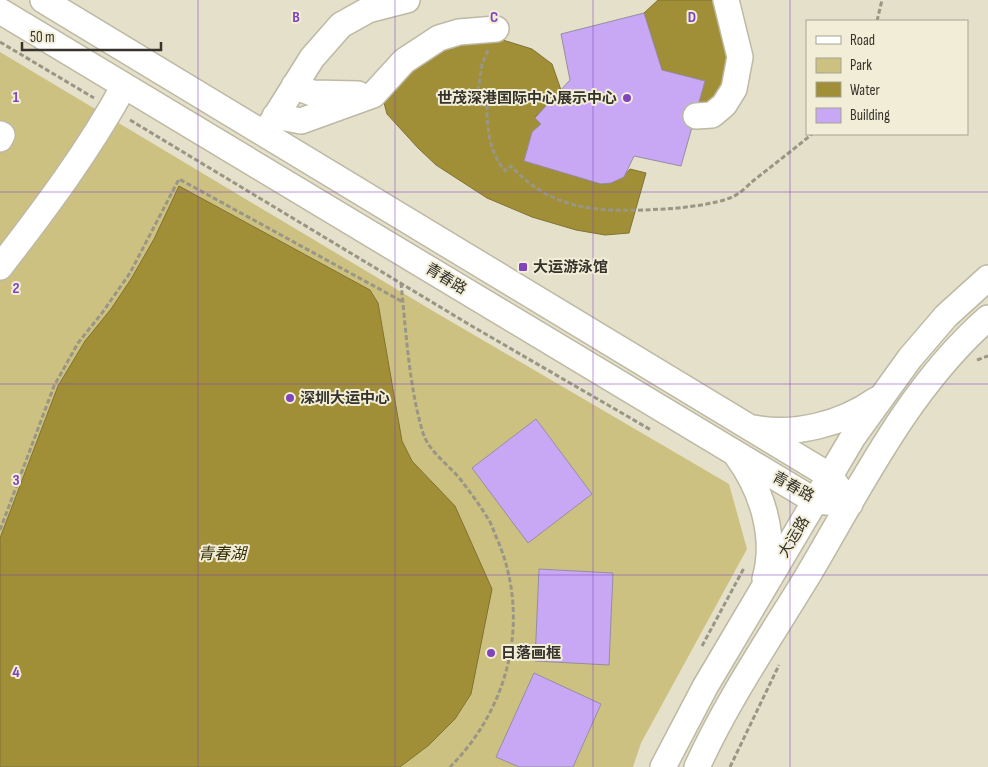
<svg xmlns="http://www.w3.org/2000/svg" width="988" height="767" viewBox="0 0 988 767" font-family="'Sofia Sans Condensed','Noto Sans SC',sans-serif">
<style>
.green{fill:#cdc182}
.water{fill:#a08f36;stroke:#807333}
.building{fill:#c8a8f4;stroke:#958ea1}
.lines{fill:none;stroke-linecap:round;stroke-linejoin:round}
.minor-casing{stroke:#bdb9a4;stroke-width:28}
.path{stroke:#999686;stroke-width:3;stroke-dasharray:5 2.5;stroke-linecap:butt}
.minor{stroke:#fff;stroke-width:25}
.grid{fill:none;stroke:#8045bc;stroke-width:1;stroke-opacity:0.55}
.poi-dot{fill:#8045bc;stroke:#f1edd7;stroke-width:2}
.labels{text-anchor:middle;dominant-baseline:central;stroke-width:4;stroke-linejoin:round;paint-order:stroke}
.poi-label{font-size:15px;font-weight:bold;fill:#35332b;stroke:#f1edd7;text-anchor:start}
.street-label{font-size:15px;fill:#35332b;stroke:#f1edd7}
.water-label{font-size:16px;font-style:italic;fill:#383109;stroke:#f1edd7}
.grid-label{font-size:16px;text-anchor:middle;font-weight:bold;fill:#8045bc;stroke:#f1edd7;stroke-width:4;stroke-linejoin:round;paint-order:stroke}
</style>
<rect width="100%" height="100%" fill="#e4e0ca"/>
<path class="green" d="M0,52L433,311L729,484L747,549L641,743L633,767H0Z"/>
<path class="water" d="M658,0H712L716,5C724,34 738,60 722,88C715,98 711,104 698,107L704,81L662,70L644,13Z
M493,37L532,49L552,64L561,90L535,117L541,124L532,132L525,161L601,184C614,183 622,179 630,169L646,173L629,233L605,235L576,230L532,217L487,198L436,165L418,148L387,114L383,99L393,85L442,48Z
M179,186L370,290L378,303L402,441L412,461L455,506L492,589L471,694L455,719L429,745L400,767H0V538L58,386L85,341L111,309L131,279L154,239Z"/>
<path class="building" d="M644,13L662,70L705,81L681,166L634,156L624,177L611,183L601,184L524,161L532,132L541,124L535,118L570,80L561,34Z
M536,419L592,494L528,543L472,468Z
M539,569L613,573L609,665L535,661Z
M534,673L601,704L573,767H519L496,757Z"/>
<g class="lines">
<defs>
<path id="minor" d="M43,0L830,476L850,504
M0,11L815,501L850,504
M294,86L312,93L358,94
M275,116L301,121L373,95L404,61L439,38L459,32L496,29
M696,116L712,115L724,105L734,89L740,57L726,0
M267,130L312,58L341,25L368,10L407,0
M0,134L2,135L0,139
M0,267C45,209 89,150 124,86
M754,428C795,436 842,424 876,400
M737,456C762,490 777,537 765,579
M663,767L705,687L853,437L910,358L946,316L988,278
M697,767C727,701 769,639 807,577C860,488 908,388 988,318"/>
</defs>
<use href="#minor" class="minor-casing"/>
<path class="path" d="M877,21L882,0
M0,42L94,98
M488,50L482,64L476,105H487C487,129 489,152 505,171L511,166C555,214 605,212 665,209C681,208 718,204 732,197C740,194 747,186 753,181C773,165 793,150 812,134
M130,120L470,325L651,430
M401,283C406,331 409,387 423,433C429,452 449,465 461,480C470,492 479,504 487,517C492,524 494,533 498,541C531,620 509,708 450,767
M977,360L988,356
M0,530L54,386L78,343L102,313L130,273L179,179L403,302
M702,646L744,568
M730,767L779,665"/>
<use href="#minor" class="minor"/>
</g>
<path class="grid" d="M198,0V767M395,0V767M593,0V767M790,0V767M0,192H988M0,384H988M0,575H988"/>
<g class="poi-dot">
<circle cx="627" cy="98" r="5"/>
<rect x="518" y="262" width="10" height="10" rx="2.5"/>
<circle cx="290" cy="398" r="5"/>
<circle cx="491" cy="653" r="5"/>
</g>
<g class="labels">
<g class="poi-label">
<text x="617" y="98" text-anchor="end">世茂深港国际中心展示中心</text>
<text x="533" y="267">大运游泳馆</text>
<text x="300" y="398">深圳大运中心</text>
<text x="501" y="653">日落画框</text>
</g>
<g class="street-label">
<text transform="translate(446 279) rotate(31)">青春路</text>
<text transform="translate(793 487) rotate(29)">青春路</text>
<text transform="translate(794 537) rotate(-59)">大运路</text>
</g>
<g class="water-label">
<text x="222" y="554">青春湖</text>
</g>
</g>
<g class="grid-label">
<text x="296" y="22">B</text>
<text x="494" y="22">C</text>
<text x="692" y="22">D</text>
<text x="16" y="102">1</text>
<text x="16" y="293">2</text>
<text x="16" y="485">3</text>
<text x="16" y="677">4</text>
</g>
<rect x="806" y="20" width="162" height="115" fill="#f1edd7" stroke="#a6a392"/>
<rect x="816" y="36" width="25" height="8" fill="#ffffff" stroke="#a6a392"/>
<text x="850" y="45" font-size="15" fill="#35332b">Road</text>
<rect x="816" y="58" width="25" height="15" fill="#cdc182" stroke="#a6a392"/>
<text x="850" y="70" font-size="15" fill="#35332b">Park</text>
<rect x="816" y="82" width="25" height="15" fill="#a08f36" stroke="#a6a392"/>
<text x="850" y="95" font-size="15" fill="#35332b">Water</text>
<rect x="816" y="108" width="25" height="15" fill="#c8a8f4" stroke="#a6a392"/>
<text x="850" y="120" font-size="15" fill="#35332b">Building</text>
<path d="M22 42v8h139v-8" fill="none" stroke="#35332b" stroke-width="2.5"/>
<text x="30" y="42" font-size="15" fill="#35332b" stroke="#f1edd7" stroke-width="4" paint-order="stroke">50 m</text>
</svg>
